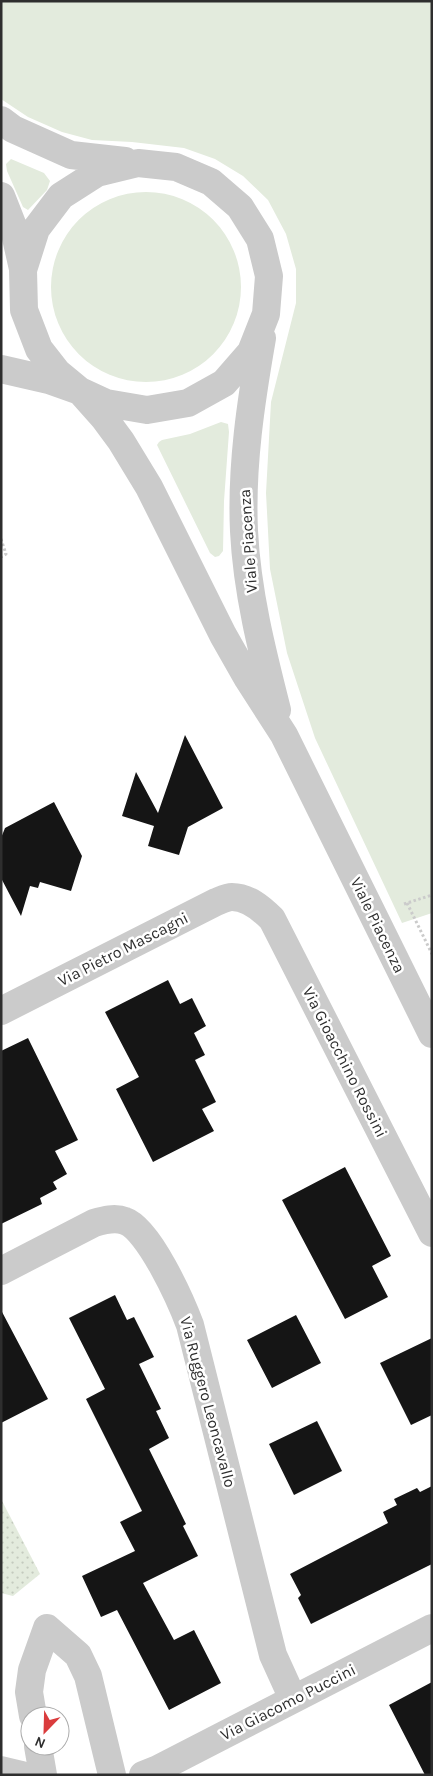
<svg xmlns="http://www.w3.org/2000/svg" width="433" height="1776" viewBox="0 0 433 1776" font-family="Karla,sans-serif">
<style>
.green{fill:#e3ebdd}
.park{fill:url(#park-dots)}
.building{fill:#151515}
.lines{fill:none;stroke-linecap:round;stroke-linejoin:round}
.path{stroke:#cbcbcb;stroke-width:3;stroke-dasharray:2.5 2.5;stroke-linecap:butt}
.minor{stroke:#cbcbcb;stroke-width:28}
.labels{text-anchor:middle;dominant-baseline:central;stroke-width:5;stroke-linejoin:round;paint-order:stroke}
.street-label{font-size:16px;fill:#2e2e2e;stroke:#fff}
</style>
<defs>
<pattern id="park-dots" width="8" height="8" patternUnits="userSpaceOnUse" patternTransform="scale(1.25)"><rect width="8" height="8" fill="#e3ebdd"/><path d="M2 2h.1M6 6h.1" fill="none" stroke="#c3cabe" stroke-width="1.8" stroke-linecap="round"/></pattern>
</defs>
<rect width="100%" height="100%" fill="#fff"/>
<path class="green" d="M1,1H432V913L402,923L315,738L287,653L270,569L266,493L271,402L296,303V269L286,234L268,200L243,176L215,159L184,148L132,142L92,140L62,132L28,117L1,99Z
M11,159L44,173L50,181L47,190L28,210L23,207L7,171L6,164Z
M51 287a95 95 0 1 1 190 0a95 95 0 1 1-190 0Z
M221,422L228,424L229,432L224,501L223,551L219,556L215,557L210,553L157,445L159,442L162,440L190,434Z"/>
<path class="park" d="M1,1499L40,1574L13,1596L1,1593Z"/>
<path class="building" d="M185,735L223,808L188,827L179,855L148,846L154,826L122,816L136,772L158,813Z
M54,802L82,856L71,891L40,882L38,888L30,886L21,916L1,878V838L5,828Z
M168,980L180,1004L192,998L206,1026L194,1033L205,1055L195,1060L216,1102L202,1109L214,1131L153,1162L116,1089L139,1077L105,1012Z
M28,1038L78,1140L55,1151L67,1174L53,1182L57,1189L40,1198L42,1204L1,1224V1051Z
M345,1167L391,1256L372,1266L388,1297L345,1319L282,1200Z
M115,1295L127,1320L134,1317L154,1357L139,1364L161,1409L156,1411L169,1438L149,1449L186,1524L183,1526L198,1556L143,1583L174,1640L194,1630L221,1683L169,1710L117,1610L101,1617L82,1576L135,1551L120,1522L142,1511L86,1399L105,1389L69,1318Z
M1,1310L48,1399L1,1423Z
M296,1315L321,1363L272,1388L247,1340Z
M432,1338V1415L411,1425L380,1363Z
M317,1421L342,1471L294,1495L269,1444Z
M432,1486V1564L311,1624L298,1598L301,1595L290,1574L388,1523L383,1512L397,1505L394,1499L417,1488L420,1492Z
M432,1682V1775H425L389,1705Z"/>
<g class="lines">
<path class="path" d="M1,539L6,554L1,557
M407,903L432,954
M404,904L432,895"/>
<path class="minor" d="M1,120L13,129L71,155L125,161
M1,196L14,229L23,269
M262,338C251,401 241,466 244,531C247,592 262,651 277,710
M1,369L49,380L80,391L106,403L147,410L188,403L224,383L251,352L266,314L269,276L260,239L240,207L211,182L176,167L138,163L97,173L61,196L36,229L23,270L24,310L39,349L57,372L80,391L104,418L121,441L149,487L223,635L248,679L284,735L432,1034
M1,1011L216,902C221,900 227,897 232,897C248,897 261,908 272,919L432,1233
M1,1271L94,1223C104,1220 115,1217 125,1221C149,1229 181,1301 190,1325L273,1655L293,1699
M33,1716L29,1692L32,1670L47,1628L78,1655L88,1676L112,1775
M38,1746L43,1775
M1,1770L22,1775
M143,1775L158,1769L432,1628"/>
</g>
<g class="labels">
<g class="street-label">
<text transform="translate(248 541) rotate(-94)">Viale Piacenza</text>
<text transform="translate(378 925) rotate(64)">Viale Piacenza</text>
<text transform="translate(123 949) rotate(-27)">Via Pietro Mascagni</text>
<text transform="translate(345 1062) rotate(63)">Via Gioacchino Rossini</text>
<text transform="translate(208 1402) rotate(75)">Via Ruggero Leoncavallo</text>
<text transform="translate(288 1702) rotate(-27)">Via Giacomo Puccini</text>
</g>
</g>
<rect width="433" height="1776" fill="none" stroke="#2e2e2e" stroke-width="5"/>
<g transform="translate(45 1731) rotate(203)"><circle r="24" fill="#ffffff" stroke="#ababab"/>
<path d="M0-4L9 19L0 12L-9 19Z" fill="#da3c3d"/>
<text y="-8" font-size="14" font-weight="bold" text-anchor="middle" fill="#2e2e2e">N</text>
</g>
</svg>
